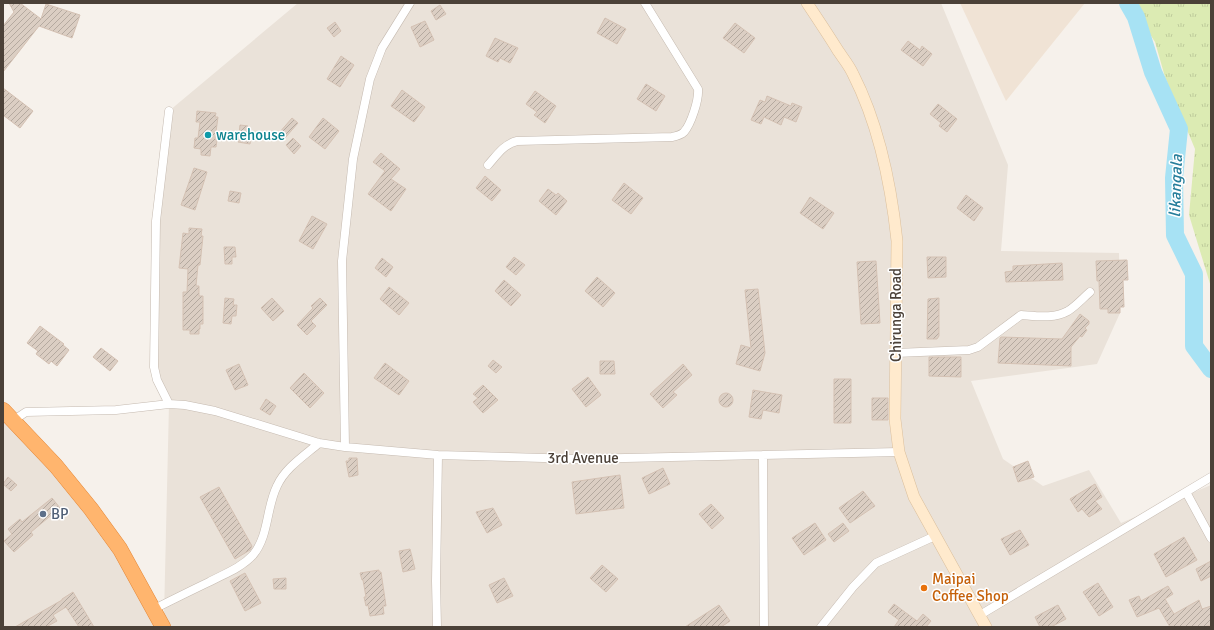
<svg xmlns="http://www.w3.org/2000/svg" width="1214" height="630" viewBox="0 0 1214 630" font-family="Signika,sans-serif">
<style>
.residential{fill:#eae2d9}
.education{fill:#f0e3d5}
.grass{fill:url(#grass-tufts)}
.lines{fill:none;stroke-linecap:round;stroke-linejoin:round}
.river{stroke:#a7e2f4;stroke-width:18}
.building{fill:url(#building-hatch);stroke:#d4c1b3}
.street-casing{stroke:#c5bab0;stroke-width:9}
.secondary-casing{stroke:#dbbf9c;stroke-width:12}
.highway-casing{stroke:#e48737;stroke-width:16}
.street{stroke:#fff;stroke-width:8}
.secondary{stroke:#ffeacd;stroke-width:11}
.highway{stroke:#ffb56e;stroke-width:15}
.culture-dot{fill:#0f9aa8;stroke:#fff;stroke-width:1.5}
.service-dot{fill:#5c6f8a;stroke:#fff;stroke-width:1.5}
.food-dot{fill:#e8710a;stroke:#fff;stroke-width:1.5}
.labels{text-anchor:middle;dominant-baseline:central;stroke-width:3;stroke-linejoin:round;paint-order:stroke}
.culture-label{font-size:15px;fill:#0d838f;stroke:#fff;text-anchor:start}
.street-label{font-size:15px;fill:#4b4138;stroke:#fff}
.service-label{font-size:15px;fill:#4e5e75;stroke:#fff;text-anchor:start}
.food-label{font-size:15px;fill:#c56008;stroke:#fff;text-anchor:start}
.water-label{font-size:16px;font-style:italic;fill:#267e9b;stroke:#fff}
</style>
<defs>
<pattern id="grass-tufts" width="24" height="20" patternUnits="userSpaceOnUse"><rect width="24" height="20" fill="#dcebb3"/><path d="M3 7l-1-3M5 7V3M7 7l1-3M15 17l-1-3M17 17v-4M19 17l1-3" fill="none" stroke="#becb9b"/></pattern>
<pattern id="building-hatch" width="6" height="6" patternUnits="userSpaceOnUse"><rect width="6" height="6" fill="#dbcec3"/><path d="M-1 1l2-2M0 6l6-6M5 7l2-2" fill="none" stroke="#b4a99f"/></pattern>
</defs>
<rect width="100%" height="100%" fill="#f6f1eb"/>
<path class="residential" d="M298,3H941L1008,165L1001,251L1119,253L1120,313L1097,364L971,381L1003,459L1043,486L1089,470L1121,523L1211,485V627H3V421L30,447L86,510L164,616L169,404L157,380L156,221L169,111Z"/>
<path class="education" d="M960,3H1085L1006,101Z"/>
<path class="grass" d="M1130,3H1211V287L1189,215L1195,149L1165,77L1155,42Z"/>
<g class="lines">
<path class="river" d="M1128,3L1136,17L1153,72L1179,129L1174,178L1175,235L1194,274V346L1211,369"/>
</g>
<path class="building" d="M9,3H20L41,19L46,4L80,15L72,38L39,26L3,72V26L14,12Z
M440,5L446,14L436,20L431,11Z
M605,18L626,29L617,44L597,33Z
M425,21L434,40L420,47L411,27Z
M335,22L341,31L334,37L327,28Z
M735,23L755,38L744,53L723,38Z
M495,38L518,48L510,63L500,58L498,62L486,56Z
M908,41L920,50L922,46L932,54L923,66L901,50Z
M341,56L354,65L340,87L327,79Z
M646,84L665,96L656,111L637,99Z
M3,88L33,111L20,128L3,115Z
M402,90L425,107L414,122L391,106Z
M535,91L556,106L545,123L534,115L537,112L526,104Z
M767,96L791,106L792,103L802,107L796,122L784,117L781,125L764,117L761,124L751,120L760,100L765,102Z
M938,104L957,119L947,132L939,126L941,123L930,114Z
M197,111L216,113L215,117H218L215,139L217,140L216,147H211L210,156L201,155V149L194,148L195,138H198L200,122H196Z
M292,118L298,123L285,138L279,133Z
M323,118L339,131L325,149L309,137Z
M240,125L248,126L247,132L252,133L250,144L238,142Z
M293,138L301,146L294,154L286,145Z
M381,153L400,169L391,179L406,189L391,211L368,194L385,171L373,162Z
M194,168L207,172L195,210L181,205Z
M485,176L501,190L492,201L476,188Z
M624,183L643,198L631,214L612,200Z
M548,189L556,195L558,193L567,201L556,215L539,201Z
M230,191L241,193L239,203L228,201Z
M966,195L983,208L974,221L957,208Z
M810,197L834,213L823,229L800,213Z
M312,216L327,224L313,249L299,241Z
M189,228L202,229L201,236H203L200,265H198L196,286H199V296H203V324H200V329H199V334H190V330H183V292H187L188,269L179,268L183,233L189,234Z
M224,247H235L236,257H232V264H225Z
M514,257L525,265L516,275L506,267Z
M927,257H946V277L928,278Z
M382,258L393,267L386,277L375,268Z
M1127,260L1128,280H1123L1124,307H1120V313H1108V309H1100L1099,281H1097L1096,261Z
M876,261L880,323L861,324L857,262Z
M1062,263L1063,280L1006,282L1005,272L1013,271V266Z
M597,277L615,293L603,307L585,291Z
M504,280L521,295L511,306L495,291Z
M389,287L409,303L399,315L380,299Z
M758,289L765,353L760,371L736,364L741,345L751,348L745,290Z
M225,298L234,299L233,305H237L236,316H232L231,324L223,323Z
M272,298L284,311L273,321L261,308Z
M320,298L327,305L311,321L316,326L307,335L297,325L313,308L311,306Z
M939,298V336L937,339H927L928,299Z
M1080,314L1089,321V324L1085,328L1087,330L1082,337L1080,336L1071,347V366L998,363L1000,338L1001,337L1062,339Z
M40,326L64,344L63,345L69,350L57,366L51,361L49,364L36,354L38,351L27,343Z
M101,348L118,361L110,371L93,357Z
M929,357H961V377L929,376Z
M493,360L502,367L496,373L488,366Z
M600,361H614L615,374H600Z
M385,363L409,381L399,395L374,378Z
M239,364L248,385L235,390L226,370Z
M683,364L692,375L673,392L677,395L663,408L650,394Z
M304,373L324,393L310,408L290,388Z
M588,377L601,395L586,407L572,389Z
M834,379H851V423H834Z
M483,385L498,400L483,413L473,402L478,398L473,394Z
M753,390L782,395L779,413L763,410L761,419L749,417Z
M719 400a7 7 0 1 1 14 0a7 7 0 1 1-14 0Z
M872,398H888V420H872Z
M266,399L276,406L270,415L260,409Z
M349,458H357L358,475L349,477L346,461H349Z
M1028,461L1034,477L1018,482L1013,467Z
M663,468L670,484L649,494L642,478Z
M620,475L624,508L576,514L572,482Z
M8,477L17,485L11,491L3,484Z
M1095,484L1102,497L1095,501L1102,509L1089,517L1082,509L1078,512L1070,499Z
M219,487L252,546L250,550L235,559L200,497Z
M863,491L875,506L850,523L839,508Z
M52,498L60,508L31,532L33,535L14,552L4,541L12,534L8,529L20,519L22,522Z
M711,504L724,518L712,529L699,514Z
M493,508L502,525L487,533L476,512Z
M815,523L826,540L804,555L792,538Z
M843,523L849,531L834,542L828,534Z
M1020,530L1029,545L1010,555L1001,539Z
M1184,537L1197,560L1166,577L1154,554Z
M410,549L415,569L403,572L399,551Z
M1211,561V576L1201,581L1196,569Z
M602,565L618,579L606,592L590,578Z
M379,570V572H381L386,606H383L384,614L370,616L368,605L366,606L364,597H366L363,580H362L360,573Z
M245,573L261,603L245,611L230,581Z
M286,578V589H274L273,579Z
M504,578L513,596L497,603L489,585Z
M1098,583L1113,607L1099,616L1083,592Z
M1168,586L1173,594L1165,599L1174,614L1199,600L1202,609L1211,606V625L1203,627H1170L1159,608L1137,617L1129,600L1139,596L1141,601Z
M73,592L94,627H79L66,607L53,615L57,621L46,627H15L62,600V599Z
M894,604L917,621L923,614L931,621L926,627H894L899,620L888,612Z
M719,605L730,621L721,627H685Z
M1058,605L1066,619L1051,627H1040L1035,617Z"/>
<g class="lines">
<defs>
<path id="street" d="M488,165C497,155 504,144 517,141L672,137C677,136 681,135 684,132C691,124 699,100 698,89L645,3
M896,353L969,350L978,347L1021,315C1036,316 1054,319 1068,311C1076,306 1083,298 1090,292
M169,404L157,380L154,367L156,221L169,111
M14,420L26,412L116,410L169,404L185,405L215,411L319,443L345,447L438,455L579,459L899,452
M345,447L342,261L353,159L370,79L382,48L410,3
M763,455L764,627
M1186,492L1211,538
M154,609C172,600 190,591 209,582C224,574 241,568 253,555C269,536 266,508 277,486C285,468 304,456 319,443
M980,615L1211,477
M437,627L436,581L438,455
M821,627L853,587L876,563L935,536"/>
<path id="secondary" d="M807,3C817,18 827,33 837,49C842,57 849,65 853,74C879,125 891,184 897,241L895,419L899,452L914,497L986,627"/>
<path id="highway" d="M3,410L56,466L91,509L120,549L163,627"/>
</defs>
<use href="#street" class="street-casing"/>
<use href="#secondary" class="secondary-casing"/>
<use href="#highway" class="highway-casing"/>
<use href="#street" class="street"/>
<use href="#secondary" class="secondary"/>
<use href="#highway" class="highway"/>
</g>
<circle class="culture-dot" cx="208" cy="135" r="4"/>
<circle class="service-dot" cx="43" cy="514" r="4"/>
<circle class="food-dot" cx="924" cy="588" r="4"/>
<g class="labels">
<g class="culture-label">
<text x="216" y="135">warehouse</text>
</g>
<g class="street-label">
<text transform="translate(896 315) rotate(-90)">Chirunga Road</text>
<text x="583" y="458">3rd Avenue</text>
</g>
<g class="service-label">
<text x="51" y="514">BP</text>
</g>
<g class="food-label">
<text x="932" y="579">Maipai<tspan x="932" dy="17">Coffee Shop</tspan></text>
</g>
<g class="water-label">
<text transform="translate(1176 186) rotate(-88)">likangala</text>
</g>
</g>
<rect width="1214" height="630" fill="none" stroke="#4b4138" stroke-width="8"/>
</svg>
